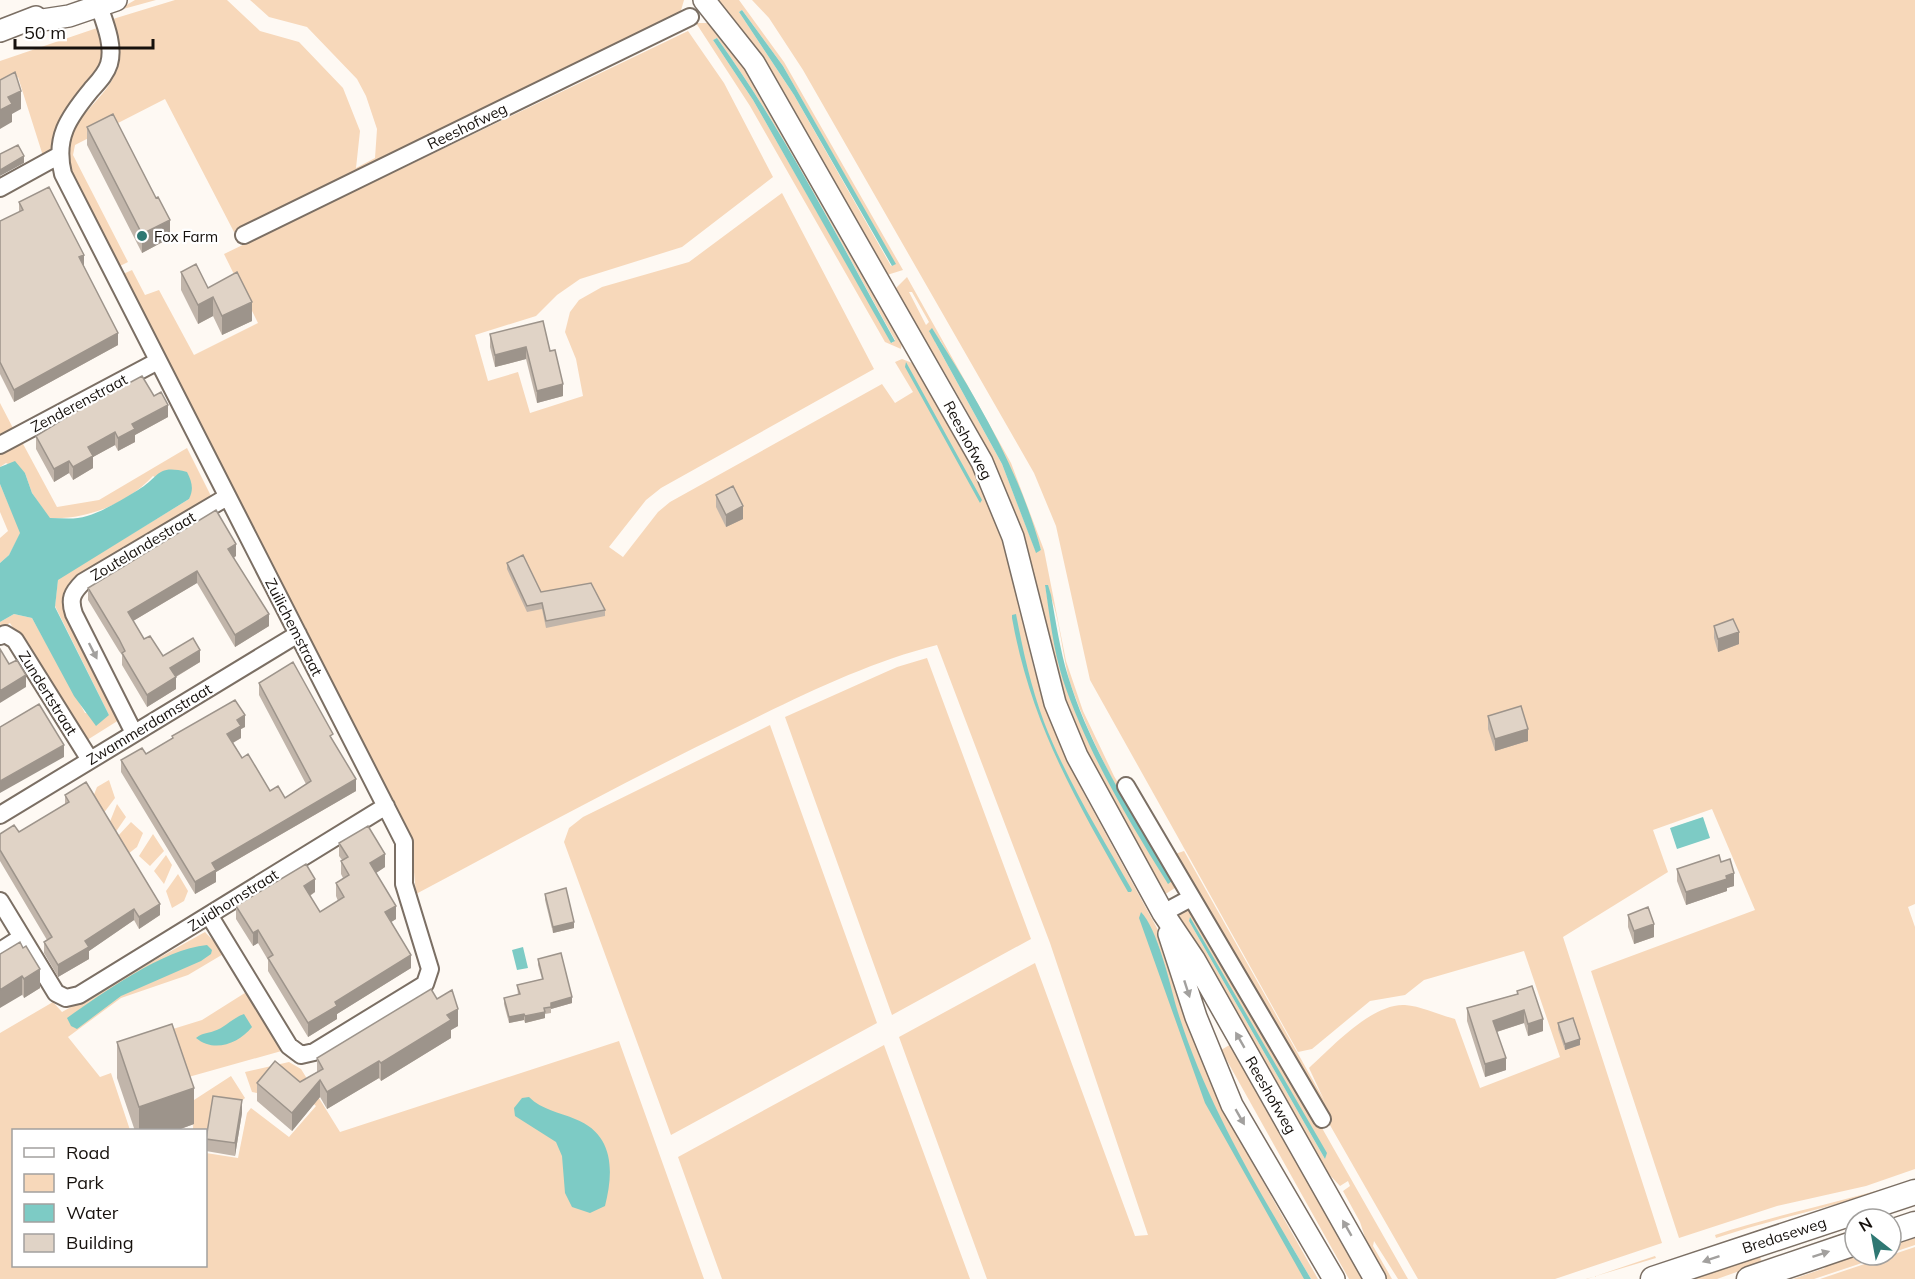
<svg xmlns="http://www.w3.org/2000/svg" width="1915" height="1279" viewBox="0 0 1915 1279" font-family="Mulish,sans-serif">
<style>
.green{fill:#f7d8ba;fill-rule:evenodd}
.water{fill:#7dcbc5}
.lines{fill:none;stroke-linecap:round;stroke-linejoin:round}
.minor-casing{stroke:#7b6f64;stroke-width:20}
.tertiary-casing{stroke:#7b6f64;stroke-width:24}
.secondary-casing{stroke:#7b6f64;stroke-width:27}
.minor{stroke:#fff;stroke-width:16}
.tertiary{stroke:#fff;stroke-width:21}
.secondary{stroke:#fff;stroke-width:24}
.wall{fill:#c1b5aa}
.shaded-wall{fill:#9d948b}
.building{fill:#e0d3c6;stroke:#9d948b;stroke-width:1.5}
.oneway{fill:#a2a09e}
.poi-dot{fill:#2f7873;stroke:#fff;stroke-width:2}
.labels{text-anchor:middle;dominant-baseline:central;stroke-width:4.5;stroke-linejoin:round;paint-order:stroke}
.street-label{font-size:15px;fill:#16110d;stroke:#fff}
.poi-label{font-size:15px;fill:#16110d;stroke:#fff;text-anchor:start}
</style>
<rect width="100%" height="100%" fill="#fef9f3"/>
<path class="green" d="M135,0H156L116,11Z
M175,0H227L260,31L299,42L343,88L360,131L356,168L375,158L377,129L366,96L357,79L307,27L269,17L250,0H684L680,14L659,27L234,232L165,99L75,145L73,155L128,262L118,267C105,242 65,181 66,155C67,117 109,100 118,66C122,54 115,37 111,25L113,19Z
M718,0H739L784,62L903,270L887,275L773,74ZM742,10L783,66L895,264L891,266L794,95L739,12Z
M752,0H1915V904L1908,907L1915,927V1169L1866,1186L1777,1206L1679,1238L1591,971L1755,910L1712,809L1653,830L1668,872L1563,937L1662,1243L1555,1279H1418L1175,854L1184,851L1324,1100L1309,1068C1331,1048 1372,1003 1405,1005C1421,1006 1439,1015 1455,1019L1480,1088L1560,1057L1524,951L1424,980L1405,995L1370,1001L1312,1049L1298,1052L1090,680L1056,526L1034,473L803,70L769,18Z
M696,23H711L745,67L902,342L901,349L885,342L750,106ZM717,38C785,132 838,239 895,340L892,343L753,100L713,40Z
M97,28L104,53L102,68L58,129L50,153L43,156L18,77L0,87V61Z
M688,31L724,83L773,177L682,247L580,279L557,295L536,316L475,335L488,381L518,372L530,413L583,396L576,359L565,332L570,312L579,300L602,287L689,262L782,193L874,369L661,488L646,500L609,547L623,557L658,512L670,502L882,384L895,403L913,392L895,362L902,359L915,364L977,475L1005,544L1034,669L1054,730L1083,792L1158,930L1200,1055L1226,1116L1318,1279H1311L1285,1235L1308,1279H987L899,1037L1035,963L1135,1236L1148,1235L1050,943L937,645C865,663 794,699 727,732C622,783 519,839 416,894L411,839L121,275L132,270L145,295L159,290L194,355L258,323L224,254Z
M907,277L1011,463L1044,550L1066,661L1083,711L1114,776L1178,886L1164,895C1128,829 1086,764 1062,692C1040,626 1034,557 1007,492C977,421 933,355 895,289ZM909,292H912L929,322L926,325ZM940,340L1008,464L1041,550L1036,552L1002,464L935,342ZM1045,585C1061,610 1061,660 1073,691C1097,758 1135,820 1168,883L1105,774L1078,718L1059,667Z
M0,403L14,430L0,438Z
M22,442L57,507L99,500L187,448L211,496L203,504L69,583L64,597L119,720L84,742L10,623L0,628V622L14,614L32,618L85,713L109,715L55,606L58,579L189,499L153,476C127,504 87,520 49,518L32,493L25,473L6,463L0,467V453Z
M0,484L21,533L9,555L0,563V538L8,531L0,512Z
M927,658L1031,939L892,1015L785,717L897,667Z
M770,725L877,1023L671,1135L564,842L569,828L583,817Z
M109,780L115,798L103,814L93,797L97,787Z
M117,804L126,817L115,833L109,824Z
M131,822L143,833L137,847L128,854L117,837Z
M153,834L164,851L150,866L139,856Z
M166,855L172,865L164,884L154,871Z
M178,874L188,891L184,901L172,908L166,891Z
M1188,910L1193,913L1295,1091L1314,1114L1408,1279H1398L1374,1241L1373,1246L1392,1279H1384L1372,1259L1360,1222L1343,1191L1350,1186L1348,1181L1340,1186L1313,1157L1179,919L1180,913ZM1190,918L1326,1153L1325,1159L1189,921Z
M205,932L225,953L188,975L121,998L68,1037L100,1077L111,1073L130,1130H14V1266H206V1153L238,1158L247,1113L251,1108L289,1137L316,1106L277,1073L257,1093L252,1092L245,1072L289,1062L301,1069L340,1132L619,1041L704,1279H0V1033L53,1002L62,1012Z
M248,991L285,1050L185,1078L147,1037L202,1020Z
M1233,1043L1368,1279H1349L1221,1050Z
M884,1045L970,1279H722L678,1157Z
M231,1076L245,1098L234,1108L212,1106L206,1149V1130H193L194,1100Z
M1915,1179V1182C1849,1203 1782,1216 1716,1238L1715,1235C1781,1213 1849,1201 1915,1179Z
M1910,1234L1912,1239L1915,1238V1245L1891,1253V1240Z
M1915,1247V1279H1820Z
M1759,1254L1762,1263L1717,1279H1682Z
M1855,1255H1886L1814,1279H1793L1825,1268L1823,1263Z
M1655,1256L1656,1258L1586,1279H1587Z"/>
<path class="water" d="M742,10L783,66L896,264L892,266L794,95L739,12Z
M717,38C785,132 838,239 895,341L891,343L753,100L713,40Z
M932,328C976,397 1020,471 1041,550L1036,553L1002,464L935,342L929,331Z
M906,362L982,500L980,503L905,367Z
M15,461L25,473L32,493L50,518C62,518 75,520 87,516C104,511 123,499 138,490C160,477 156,464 187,472C192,482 194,489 189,499L58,580L55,607L109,715L96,726L74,696L32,618L14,614L0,622V563L9,555L20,533L0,484V467Z
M1045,585H1048L1051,595C1056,622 1060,650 1068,676C1090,749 1134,816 1172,881L1168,884C1128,820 1087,751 1063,680C1053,649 1050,617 1045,585Z
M1016,614C1023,651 1031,687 1044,722C1067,781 1101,835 1132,890L1131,892H1128C1076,800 1031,724 1012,618V615Z
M1703,817L1710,838L1677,849L1670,828Z
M1141,912C1157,928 1170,983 1176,1006C1206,1105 1259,1190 1311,1279H1304L1205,1103L1139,918Z
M1190,917L1327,1153L1325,1159L1189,921Z
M207,945L212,950L211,954L201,961L121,996L77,1029L71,1026L67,1018C103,993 163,949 207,945Z
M523,947L528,968L517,970L512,950Z
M244,1014L252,1027C238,1044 214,1053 196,1038C204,1032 206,1034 214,1031C225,1028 232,1018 244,1014Z
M529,1097C542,1110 559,1112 575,1119C614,1134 614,1171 605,1206L590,1213L572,1207L565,1193L562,1156L556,1142L515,1116L514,1108L522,1098Z"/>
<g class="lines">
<defs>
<path id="minor" d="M97,0C103,19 115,44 109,64C106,74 98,82 91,90C68,118 54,138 63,174L404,842V884L430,969L425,984L314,1052L301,1055L289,1046L209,915
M0,188L58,156
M244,235L690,17
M0,445L158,361
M0,636L5,634L15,640L90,760
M134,733L74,614C69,599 72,593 83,582L227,497
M1126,786L1322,1119
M0,815L298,634
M0,901L56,993L66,998L79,995L386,806
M1163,913L1191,898
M0,951L22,937"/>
<path id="tertiary" d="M704,0L754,63L982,462L1013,537L1055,703L1077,756L1163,913L1194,959L1375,1279
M23,23L69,16L116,0
M0,31L36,17
M1169,934L1196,1017L1232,1105L1334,1279"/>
<path id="secondary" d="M1891,1232L1915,1224
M1653,1279L1915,1192
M1749,1279L1855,1243"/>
</defs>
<use href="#minor" class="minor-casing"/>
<use href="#tertiary" class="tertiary-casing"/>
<use href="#secondary" class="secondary-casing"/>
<use href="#minor" class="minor"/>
<use href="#tertiary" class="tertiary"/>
<use href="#secondary" class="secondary"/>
</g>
<path class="wall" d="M87,127L170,238L142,253L87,145Z
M19,202L84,266L118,345L14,402L0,374V221L19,212Z
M181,272L208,288L252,321L222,335L213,316L198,324L181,290Z
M490,334L550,351L563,396L537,403L526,359L495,367L490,347Z
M168,417L135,435V442L118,451L115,445L93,457V468L73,480L69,473L54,482L36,449V436Z
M716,495L743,519L726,527L716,507Z
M236,556L234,558L269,626L235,647L197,583L133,621L144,639L163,656L200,662L176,677V689L147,707L122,665V655L119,651L88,600V588Z
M507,563L541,592L605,610V616L546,628L542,609L527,612L507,569Z
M1714,626L1739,644L1718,652L1714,638Z
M259,683L333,741L356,791L216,872V882L195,894L121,772V760L146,754L172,739V736L245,727L241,729V738L233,743L242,758L270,791L285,798L306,784L259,695Z
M1488,716L1528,741L1495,751L1488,729Z
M65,795L160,915L139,929L134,920L89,951V959L58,977L44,953V942L47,940L0,861V834L19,832L65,804Z
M339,843L385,867L376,873L396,919L391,922L411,968L337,1014V1019L308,1037L268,971V960L258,943L253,946L236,919V906L315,892L310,896L320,912L338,901L336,896V883L343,878L341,874V861L342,860L339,856Z
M1721,862L1734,886L1727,888V891L1686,905L1677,881V869Z
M545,894L574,928L553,933L545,900Z
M1628,915L1654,937L1634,944L1628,927Z
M0,954L40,988L24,998Z
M538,959L572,1003L551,1009V1013L545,1014V1018L525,1023L524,1020L509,1023L504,1004V998L518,995L517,985L542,979L538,965Z
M1517,991L1543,1031L1528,1036L1524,1023L1497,1032L1506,1070L1485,1077L1467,1021V1008L1517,994Z
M437,999L458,1026L451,1030V1038L381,1081L379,1078L327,1109L320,1097L292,1131L257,1101V1083L300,1082L317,1072V1058Z
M1558,1023L1580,1045L1565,1050L1558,1029Z
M117,1042L194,1124L175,1131H135L117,1078Z
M242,1113L235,1156L206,1151V1139Z"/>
<path class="shaded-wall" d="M21,91V109L12,114V122L0,129V110L8,97Z
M24,156V163L0,176V170Z
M170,220V238L142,253V234Z
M84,255V267L79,257Z
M213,297V316L198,324V305Z
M252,302V321L222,335V316Z
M118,333V345L14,402V390Z
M526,347V359L495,367V355Z
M563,384V396L537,403V391Z
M168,405V417L135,435V442L118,451V438L132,424Z
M115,432V445L93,457V468L73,480V467L88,447Z
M69,461V473L54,482V469Z
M743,506V519L726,527V515Z
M236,544V556L228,561V549Z
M197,571V583L128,624V612Z
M269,614V626L235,647V635Z
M1739,632V644L1718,652V639Z
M200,650V662L170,680V668Z
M26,675V687L0,703V691Z
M176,677V689L147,707V695Z
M245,715V727L241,729V738L227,746V734L237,720Z
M1528,729V741L1495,751V739Z
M64,745V757L0,793V781Z
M356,779V791L216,872V882L195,894V882L212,863Z
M385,854V867L370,877V863Z
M1734,873V886L1727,888V891L1686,905V892Z
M315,879V892L304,899V886Z
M160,904V915L139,929V917Z
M396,906V919L385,926V912Z
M134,909V920L89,951V959L58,977V965L85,941Z
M574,922V928L553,933V927Z
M1654,924V937L1634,944V931Z
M258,930V943L253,946V933Z
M411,955V968L337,1014V1019L308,1037V1023L335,1002Z
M40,969V988L24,998V979Z
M22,976V995L0,1008V990Z
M572,997V1003L551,1009V1003Z
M458,1009V1026L451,1030V1038L381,1081V1063L447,1015Z
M1524,1010V1023L1493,1033V1021Z
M545,1012V1018L525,1023V1016Z
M524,1014V1020L509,1023V1017Z
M1543,1019V1031L1528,1036V1024Z
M1580,1039V1045L1565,1050V1044Z
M1506,1058V1070L1485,1077V1064Z
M379,1061V1078L327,1109V1092Z
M320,1080V1097L292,1131V1113Z
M194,1088V1124L175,1131H139V1107Z
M242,1100V1113L235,1156V1143Z"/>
<path class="building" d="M15,72L21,91L8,97L12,104L0,110V80Z
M113,114L156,198L158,197L170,220L142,234L87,127Z
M18,145L24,156L0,170V154Z
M49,187L84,255L79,257L118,333L14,390L0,362V221L23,210L19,202Z
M196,264L208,288L237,272L252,302L222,316L213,297L198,305L181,272Z
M543,321L550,351L555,350L563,384L537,391L526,347L495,355L490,334Z
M142,376L154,396L161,392L168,405L132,424L135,429L118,438L115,432L88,447L93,456L73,467L69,461L54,469L36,436L75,412Z
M733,486L743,506L726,515L716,495Z
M216,510L236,544L228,549L269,614L235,635L197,571L128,612L144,639L150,636L163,656L193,638L200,650L170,668L176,677L147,695L122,653L125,651L119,639L88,588Z
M523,555L541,592L591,583L605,610L546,621L542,603L527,606L507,563Z
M1733,619L1739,632L1718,639L1714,626Z
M0,649L9,664L17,660L26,675L0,691Z
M293,662L333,734L330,736L356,779L212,863L216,870L195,882L121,760L142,748L146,754L173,738L172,736L235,700L245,715L237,720L241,726L227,734L242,758L248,754L270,791L278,786L285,798L311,781L259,683Z
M39,704L64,745L0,781V727Z
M1521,706L1528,729L1495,739L1488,716Z
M86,782L160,904L139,917L134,909L85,941L89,947L58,965L44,942L52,937L0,850V834L14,825L19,832L69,802L65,795Z
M368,826L385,854L370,863L396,906L385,912L411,955L335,1002L337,1006L308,1023L268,958L273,955L258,930L253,933L236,906L306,864L315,879L304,886L320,912L344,897L336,883L349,875L341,861L348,857L339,843Z
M1719,855L1721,862L1730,859L1734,873L1726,876L1727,879L1686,892L1677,869Z
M566,888L574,922L553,927L545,894Z
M1648,907L1654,924L1634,931L1628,915Z
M20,942L23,948L26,946L40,969L24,979L22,976L0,990V954Z
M561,953L572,997L551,1003V1007L544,1008L545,1012L525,1016L524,1014L509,1017L504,998L520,994L517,985L543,979L538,959Z
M1532,986L1543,1019L1528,1024L1524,1010L1493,1021L1506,1058L1485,1064L1467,1008L1518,994L1517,991Z
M431,989L437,999L452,990L458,1009L447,1015L451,1020L381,1063L379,1061L327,1092L320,1080L292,1113L257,1083L275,1061L300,1082L323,1069L317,1058Z
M1573,1018L1580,1039L1565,1044L1558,1023Z
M172,1024L194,1088L139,1107L117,1042Z
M213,1096L242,1100L235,1143L206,1139Z"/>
<defs><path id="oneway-solid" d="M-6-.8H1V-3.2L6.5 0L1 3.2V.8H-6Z" transform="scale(1.5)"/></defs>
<g class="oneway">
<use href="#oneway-solid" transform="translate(93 651) rotate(63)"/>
<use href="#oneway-solid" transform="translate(1187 989) rotate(72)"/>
<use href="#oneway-solid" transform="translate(1240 1040) rotate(-120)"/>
<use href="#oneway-solid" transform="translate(1240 1117) rotate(60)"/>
<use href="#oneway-solid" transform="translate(1347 1228) rotate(-120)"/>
<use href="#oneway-solid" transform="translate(1821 1254) rotate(-18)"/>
<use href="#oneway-solid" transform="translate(1711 1259) rotate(161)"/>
</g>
<circle class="poi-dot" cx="142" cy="236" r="6"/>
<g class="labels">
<g class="street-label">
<text transform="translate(467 126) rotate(-26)">Reeshofweg</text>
<text transform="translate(79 403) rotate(-28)">Zenderenstraat</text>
<text transform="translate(968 440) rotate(62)">Reeshofweg</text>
<text transform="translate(143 546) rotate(-31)">Zoutelandestraat</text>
<text transform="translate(294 627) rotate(63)">Zuilichemstraat</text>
<text transform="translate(48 693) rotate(58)">Zundertstraat</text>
<text transform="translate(149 724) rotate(-31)">Zwammerdamstraat</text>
<text transform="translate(233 900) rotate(-32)">Zuidhornstraat</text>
<text transform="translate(1271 1095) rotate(60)">Reeshofweg</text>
<text transform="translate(1784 1235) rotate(-18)">Bredaseweg</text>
</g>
<g class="poi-label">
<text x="154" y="236">Fox Farm</text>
</g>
</g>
<rect x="12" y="1129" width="195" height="138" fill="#ffffff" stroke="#a2a09e" stroke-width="1.5"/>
<rect x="24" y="1148" width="30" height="9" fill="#ffffff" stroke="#a2a09e" stroke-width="1.5"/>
<text x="66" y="1159" font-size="18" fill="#16110d">Road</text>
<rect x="24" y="1174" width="30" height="18" fill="#f7d8ba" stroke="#a2a09e" stroke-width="1.5"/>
<text x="66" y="1189" font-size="18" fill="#16110d">Park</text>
<rect x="24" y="1204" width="30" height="18" fill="#7dcbc5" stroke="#a2a09e" stroke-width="1.5"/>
<text x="66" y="1219" font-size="18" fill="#16110d">Water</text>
<rect x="24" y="1234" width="30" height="18" fill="#e0d3c6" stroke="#a2a09e" stroke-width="1.5"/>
<text x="66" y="1249" font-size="18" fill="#16110d">Building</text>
<g transform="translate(1873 1237) rotate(329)"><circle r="28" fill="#ffffff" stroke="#a2a09e" stroke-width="1.5"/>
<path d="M0-4.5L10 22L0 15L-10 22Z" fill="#2f7873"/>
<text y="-9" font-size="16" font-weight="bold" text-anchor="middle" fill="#16110d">N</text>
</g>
<path d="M15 39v9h138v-9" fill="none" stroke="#16110d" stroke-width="3"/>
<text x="24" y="39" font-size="18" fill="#16110d" stroke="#ffffff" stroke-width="4.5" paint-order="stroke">50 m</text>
</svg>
